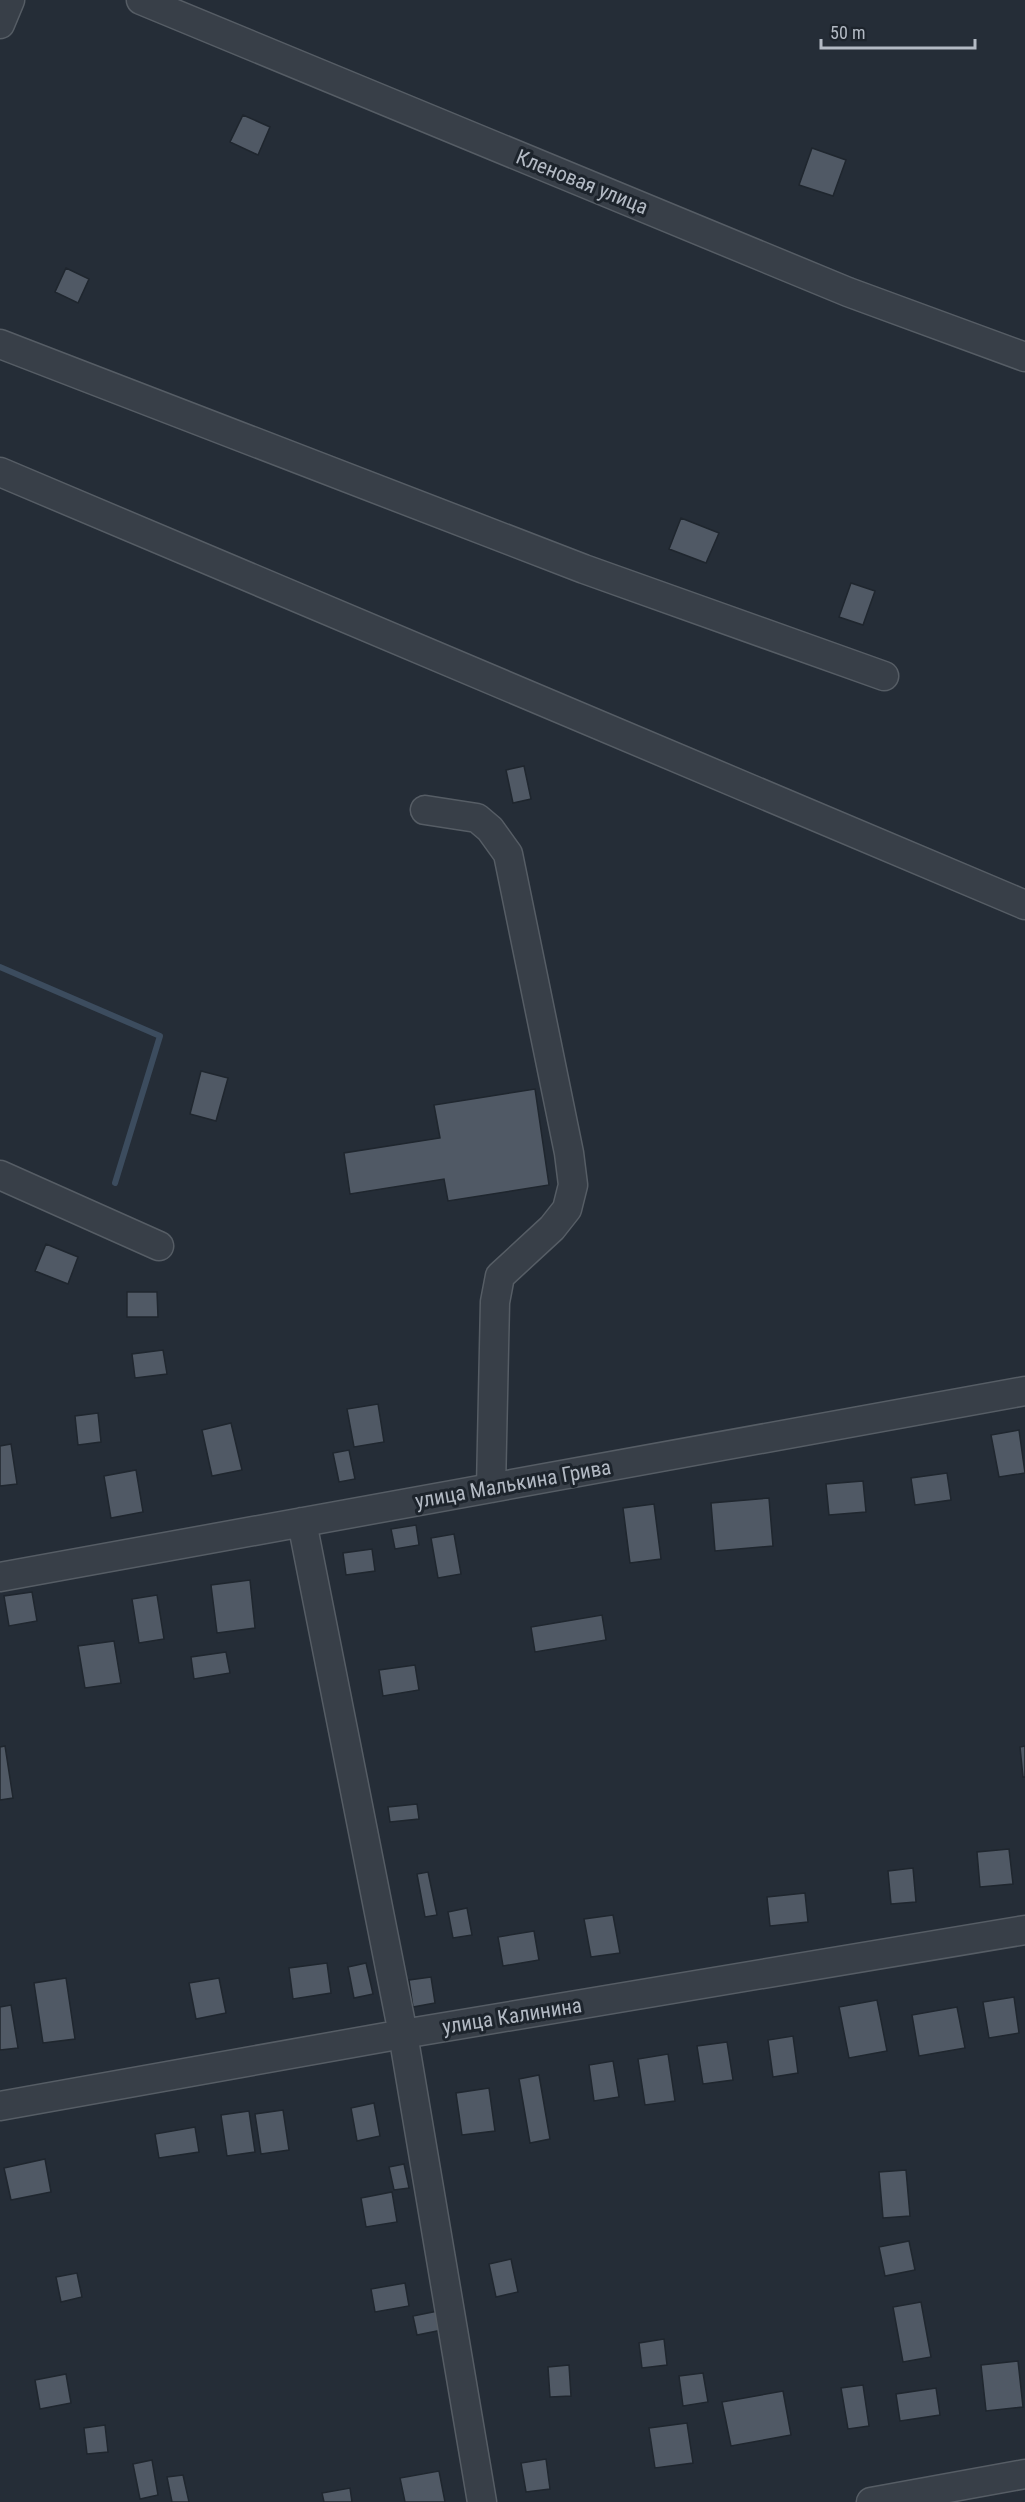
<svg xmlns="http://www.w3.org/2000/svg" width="1025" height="2502" viewBox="0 0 1025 2502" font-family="'Roboto Condensed',sans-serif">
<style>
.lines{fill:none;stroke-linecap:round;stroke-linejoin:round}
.stream{stroke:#3c4c5e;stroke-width:6}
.building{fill:#505965;stroke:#1f262e;stroke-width:1.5}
.minor-casing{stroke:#565d65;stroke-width:31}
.minor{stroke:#383f48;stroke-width:28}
.labels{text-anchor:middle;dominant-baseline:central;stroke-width:6;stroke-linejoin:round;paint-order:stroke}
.street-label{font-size:21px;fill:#b3bac4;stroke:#1d242c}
</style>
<rect width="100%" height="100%" fill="#252d37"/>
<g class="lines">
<path class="stream" d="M0,967L160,1036L115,1183"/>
</g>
<path class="building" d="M243,115L270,127L258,155L230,142Z
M812,148L846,160L833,196L799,185Z
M66,268L89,279L78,303L55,292Z
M681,518L719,533L706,563L669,549Z
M851,583L875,591L863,625L839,617Z
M524,766L531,799L513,803L506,770Z
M201,1071L228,1078L216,1121L190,1114Z
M535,1089L549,1185L448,1201L444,1179L350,1194L344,1153L440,1138L434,1105Z
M46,1244L78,1257L68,1284L35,1271Z
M127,1292H157L158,1317H127Z
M163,1350L167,1374L135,1378L132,1354Z
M378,1404L384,1442L354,1447L347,1409Z
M98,1413L101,1442L78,1445L75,1416Z
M231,1423L242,1470L212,1476L202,1430Z
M1019,1430L1025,1473L999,1477L991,1435Z
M11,1444L17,1484L0,1486V1446Z
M349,1450L355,1479L339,1482L333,1453Z
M136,1470L143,1512L111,1518L104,1476Z
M947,1473L951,1500L915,1505L911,1478Z
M863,1481L866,1512L829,1515L826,1484Z
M769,1498L773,1546L715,1551L711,1503Z
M654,1504L661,1559L630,1563L623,1508Z
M416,1525L419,1545L395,1549L391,1529Z
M454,1534L461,1574L438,1578L431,1538Z
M372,1549L375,1571L346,1575L343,1553Z
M250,1580L255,1628L217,1633L211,1585Z
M32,1592L37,1621L9,1626L4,1596Z
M157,1595L164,1639L139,1643L132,1599Z
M602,1615L606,1640L535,1652L531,1627Z
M114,1641L121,1683L85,1688L78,1646Z
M226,1652L230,1673L194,1679L191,1657Z
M415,1665L419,1690L383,1696L379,1670Z
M5,1746L13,1798L0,1800V1747Z
M1025,1746V1777H1023L1020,1747Z
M417,1804L419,1819L390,1822L388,1807Z
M1009,1849L1013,1884L980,1887L977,1852Z
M913,1868L916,1902L891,1904L888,1871Z
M428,1872L437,1915L425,1917L417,1874Z
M805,1893L808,1922L770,1926L767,1897Z
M467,1908L472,1935L453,1938L448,1912Z
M613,1915L620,1953L591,1957L584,1919Z
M534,1931L539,1960L503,1966L498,1937Z
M327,1963L331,1993L293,1999L289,1968Z
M366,1963L373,1994L354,1998L348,1967Z
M431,1977L435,2003L413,2007L409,1980Z
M66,1978L75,2039L43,2043L34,1983Z
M219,1978L226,2013L196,2019L189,1983Z
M1014,1997L1019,2033L989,2038L983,2002Z
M877,2000L887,2051L849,2058L839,2007Z
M11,2005L18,2048L0,2050V2007Z
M957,2007L965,2048L919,2056L912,2015Z
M793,2036L798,2073L773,2077L768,2040Z
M727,2042L733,2080L703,2084L697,2046Z
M668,2054L675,2101L645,2105L638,2059Z
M613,2061L619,2097L594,2101L589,2065Z
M539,2075L550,2139L530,2143L519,2079Z
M489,2088L495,2131L462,2135L456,2093Z
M374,2103L380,2136L357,2141L351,2108Z
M283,2110L289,2150L261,2154L255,2114Z
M249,2111L255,2152L227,2156L221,2115Z
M195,2127L199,2152L159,2158L155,2134Z
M45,2159L51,2192L11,2200L4,2168Z
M404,2164L409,2188L394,2190L389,2167Z
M906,2170L910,2216L883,2218L879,2172Z
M392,2192L397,2222L366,2227L361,2198Z
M909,2241L915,2270L885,2276L879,2247Z
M511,2259L518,2292L496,2297L489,2264Z
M77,2273L82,2297L61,2302L56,2277Z
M405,2283L409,2306L375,2312L371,2289Z
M921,2302L931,2357L903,2362L893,2307Z
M443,2310L447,2329L417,2335L413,2316Z
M664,2339L667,2365L642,2368L639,2343Z
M1018,2361L1023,2407L986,2411L981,2365Z
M569,2365L571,2396L550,2397L548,2367Z
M703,2373L708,2402L683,2406L679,2376Z
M66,2374L71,2403L40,2409L35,2380Z
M863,2385L869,2426L848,2429L841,2388Z
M936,2388L940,2415L900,2421L896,2394Z
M783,2391L791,2435L731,2446L722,2402Z
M687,2423L693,2463L655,2468L649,2428Z
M105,2425L108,2452L87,2454L84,2428Z
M546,2459L550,2489L526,2492L521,2463Z
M152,2460L158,2495L140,2499L133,2464Z
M439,2471L445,2502H405L400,2478Z
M183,2475L189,2502H172L167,2477Z
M350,2488L352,2502H324L322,2493Z"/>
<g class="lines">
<defs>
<path id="minor" d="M141,0L848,292L1025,357
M0,24L10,0
M0,344L584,569L884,676
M0,472L1025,905
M425,810L477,818L490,829L508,854L569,1153L573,1185L567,1209L552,1228L500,1276L495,1302L491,1488
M0,1175L159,1246
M302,1522L403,2034L482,2502
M0,1577L1025,1391
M0,2106L403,2034L1025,1930
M871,2502L1025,2474"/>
</defs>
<use href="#minor" class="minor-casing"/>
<use href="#minor" class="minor"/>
</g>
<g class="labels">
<g class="street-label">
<text transform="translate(582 182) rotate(22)">Кленовая улица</text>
<text transform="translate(513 1484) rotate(-10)">улица Малькина Грива</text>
<text transform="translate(512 2016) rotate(-9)">улица Калинина</text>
</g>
</g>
<path d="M821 39v9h154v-9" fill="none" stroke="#b3bac4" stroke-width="3"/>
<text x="830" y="39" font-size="18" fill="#b3bac4" stroke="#1d242c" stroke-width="4.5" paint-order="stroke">50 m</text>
</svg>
